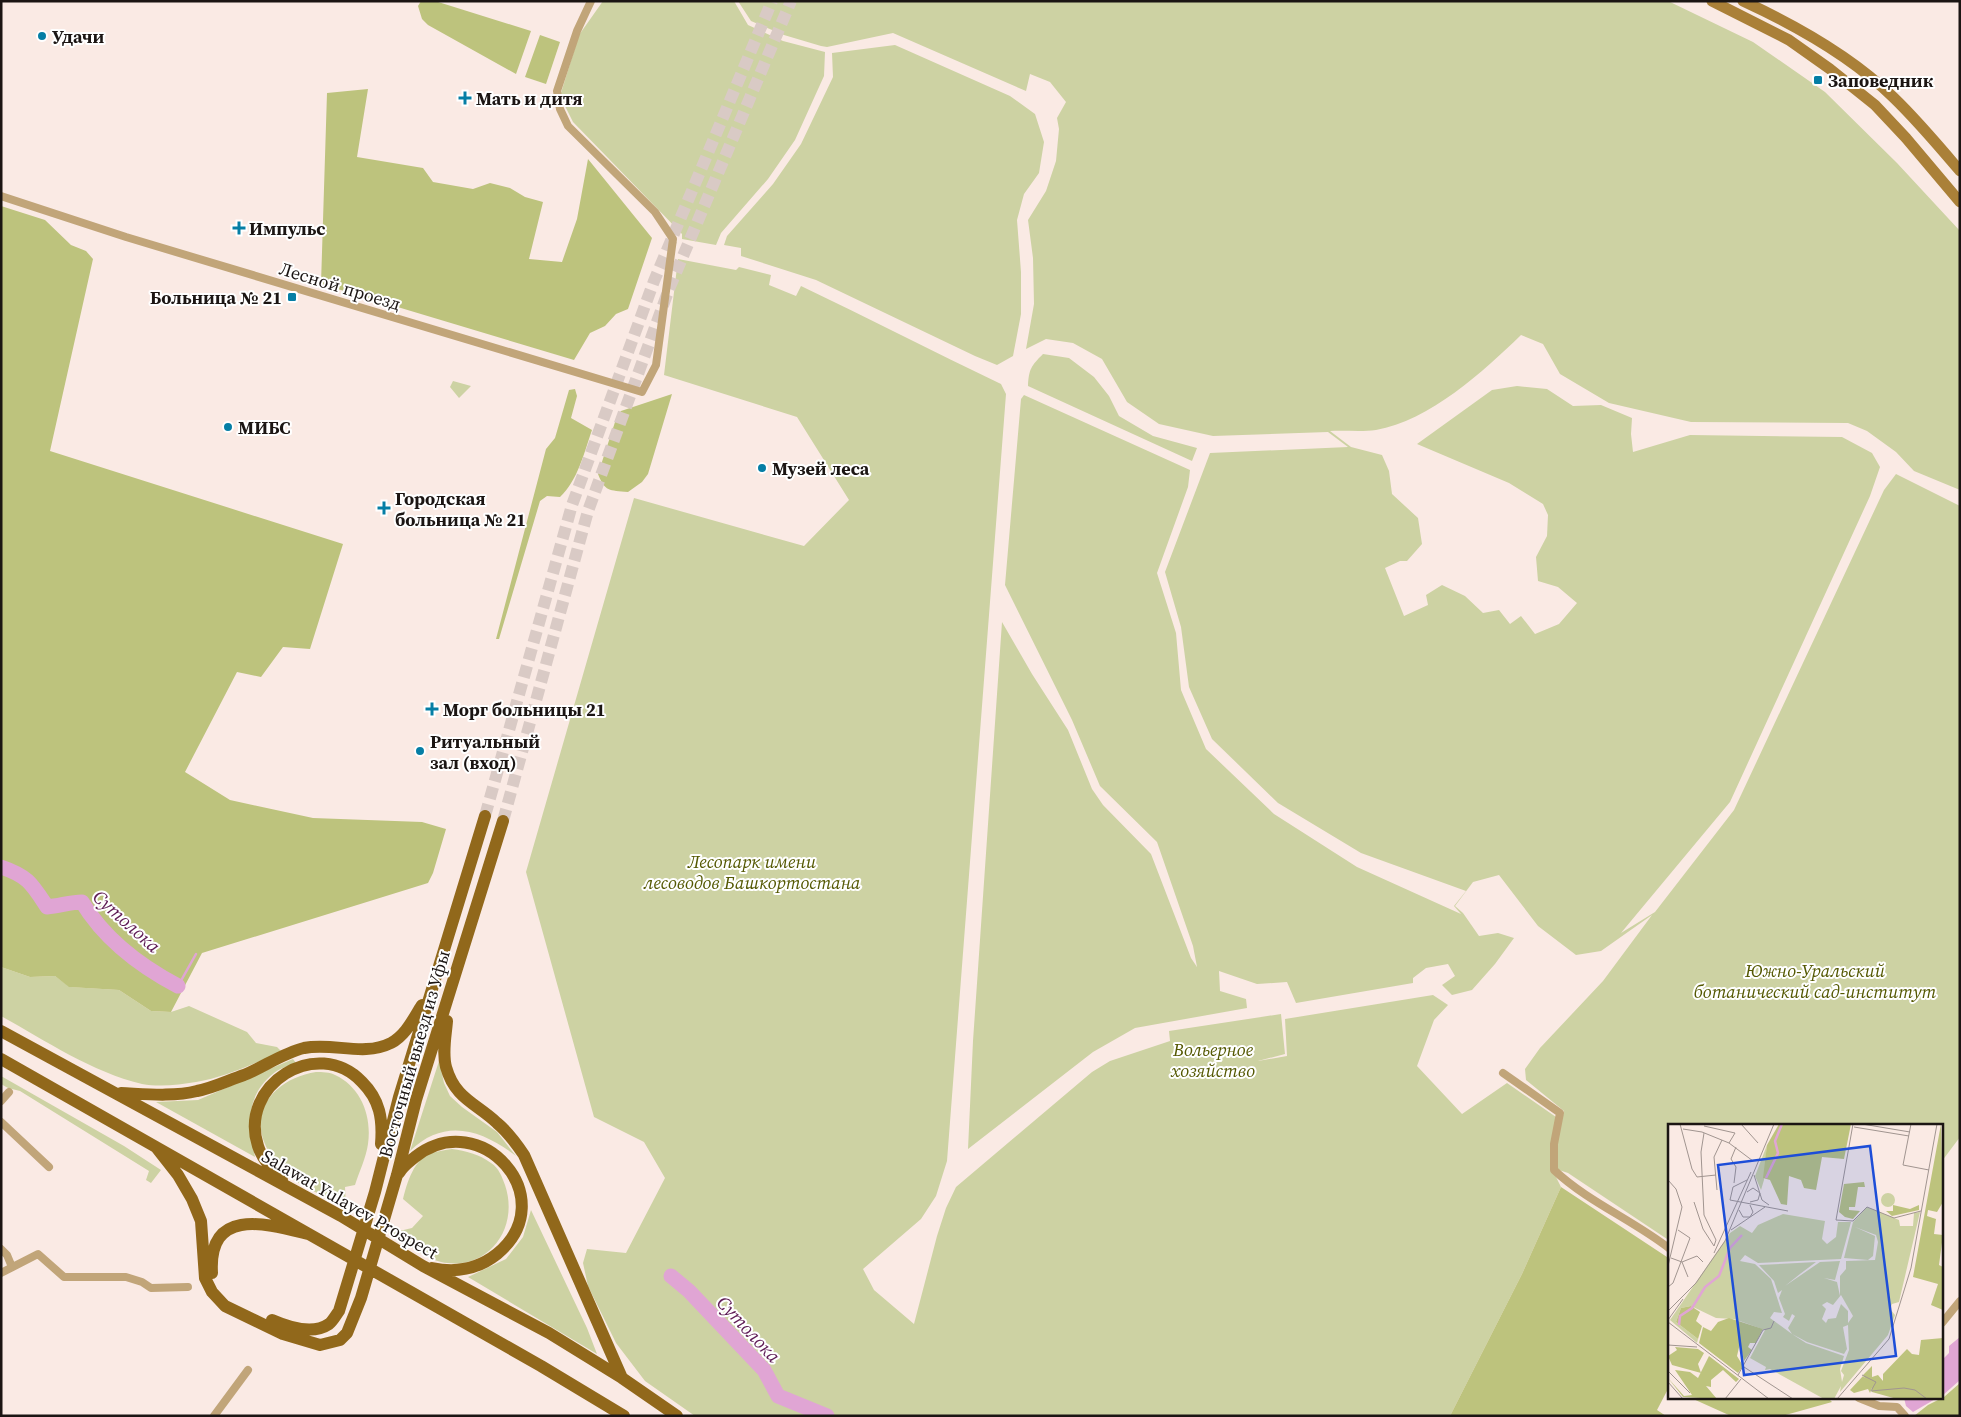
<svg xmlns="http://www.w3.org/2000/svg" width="1961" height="1417" viewBox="0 0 1961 1417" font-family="'Source Serif 4',serif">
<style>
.green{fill:#cdd2a3}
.forest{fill:#bdc37d}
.water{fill:#e0a5d4}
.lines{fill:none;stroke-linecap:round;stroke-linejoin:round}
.stream{stroke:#e0a5d4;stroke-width:2.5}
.river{stroke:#e0a5d4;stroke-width:15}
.primary-tunnel{stroke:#d9cac5;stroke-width:12;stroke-dasharray:12 6;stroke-linecap:butt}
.minor{stroke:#c1a579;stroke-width:8}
.secondary{stroke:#aa8038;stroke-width:11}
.primary{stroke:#91681b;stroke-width:12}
.poi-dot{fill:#057ea5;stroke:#fff;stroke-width:2}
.labels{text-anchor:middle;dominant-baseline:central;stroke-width:4;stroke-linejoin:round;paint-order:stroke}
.poi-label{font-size:18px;font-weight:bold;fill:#1b1513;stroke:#fff;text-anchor:start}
.street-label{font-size:18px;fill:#1b1513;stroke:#fff}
.park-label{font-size:18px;font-style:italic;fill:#545802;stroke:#fff}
.water-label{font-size:19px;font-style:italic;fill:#5e1b55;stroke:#fff}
.inset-river{fill:none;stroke:#e0a5d4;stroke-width:2.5}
.inset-road{fill:none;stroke:#a19590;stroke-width:1}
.view{fill:#1d4ed8;fill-opacity:0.15;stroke:#1d4ed8;stroke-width:2.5}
.inset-edge{fill:none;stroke:#1b1513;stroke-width:2.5}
</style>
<rect width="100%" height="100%" fill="#faeae4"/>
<path class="green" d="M603,1H734L748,25L783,41L825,52L824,76L795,140L768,179L721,233L716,245L682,239V234L573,122L560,96L579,35Z
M738,1H1668L1753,42L1825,92L1897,163L1960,231V490L1914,471L1896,452L1867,431L1848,423L1691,422L1609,403L1560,374L1543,344L1521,335C1484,371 1429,421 1376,430C1361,432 1344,430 1330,431L1351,447L1382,455L1389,471L1392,494L1418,518L1422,544L1407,561H1400L1385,568L1404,616L1428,605L1426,595L1442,585L1465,596L1483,613L1499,610L1510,624L1521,616L1535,634L1559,624L1577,603L1558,587L1538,581L1536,557L1547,536L1548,515L1543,504L1509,483L1417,444L1492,390L1517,386L1547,389L1573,406L1601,405L1632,418L1631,434L1633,452L1690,435L1842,437L1872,453L1880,467L1870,496L1730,802L1621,933L1655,912L1734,810L1884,490L1896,474L1960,506V1137L1942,1161V1126H1670V1241L1568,1173L1556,1169L1558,1136L1551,1167L1561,1187L1522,1274L1450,1416H695L645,1381L616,1343L588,1286L583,1263L587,1249L626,1253L665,1178L644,1142L594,1117L526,872L634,498L804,546L849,500L797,417L664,375L678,259L736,270L739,267L771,275L769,285L796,296L801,286C868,318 934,352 1001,384L1006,394L947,1161L936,1196L921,1219L863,1269L874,1290L914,1324L937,1236L946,1208L956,1187L1092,1072L1110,1061L1170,1041L1169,1031L1281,1014L1285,1054L1258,1061L1287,1056L1285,1019L1433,995L1448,1005L1434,1020L1417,1066L1462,1114L1507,1083L1556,1117L1559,1133L1564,1111L1526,1080L1525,1069L1540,1048L1603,981L1652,915L1601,951L1576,955L1538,926L1499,875L1473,882L1455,906L1463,913L1479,936L1498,933L1514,938L1495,964L1472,990L1452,995L1442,985L1455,976L1448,964L1426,968L1413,978V983L1296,1003L1287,982L1257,984L1219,971L1220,991L1246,999L1247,1008L1135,1028L1093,1052L968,1149L973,1041L1002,622L1032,674L1068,730L1092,789L1103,805L1151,854L1191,958L1197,967L1193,946L1157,842L1100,786L1072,720L1005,585L1021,399L1024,395L1190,470L1188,487L1157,573L1176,633L1181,690L1206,749L1274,814L1357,867L1461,914L1454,906L1466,891L1361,853L1278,803L1212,739L1189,687L1181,627L1165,572L1210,453L1348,447L1328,432L1213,436L1159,424L1127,402L1102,359L1073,343L1046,339L1026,349L1034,304L1033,258L1028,220L1046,191L1056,161L1059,129L1057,118L1066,102L1050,82L1030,74L1026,91L893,33L827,47L821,46L784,35L751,21Z
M895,45L1010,96L1035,114L1044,142L1039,173L1024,194L1017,220L1021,272V314L1013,356L997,365L975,356L816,280L741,256V248L724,245L727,236L773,184L801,144L833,77L832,53Z
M1043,354L1069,358L1094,377L1109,396L1119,416L1153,436L1197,448L1192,461L1028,386C1029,369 1031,366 1043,354Z
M453,381L471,386L459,398L450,387Z
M1,967L30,977L55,976L70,987L119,990L151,1011L171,1012L189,1006L247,1032L256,1043L277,1047L282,1052C254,1063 226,1077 196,1082C179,1085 159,1087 142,1084C92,1072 46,1041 1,1016Z
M293,1059L296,1063C289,1066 280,1068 274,1073C245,1096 248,1125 255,1157L156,1102L198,1100Z
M439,1061L444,1083L450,1096L462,1107L497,1132L516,1156C482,1130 445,1117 410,1151Z
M316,1072C322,1072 330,1072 335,1075C361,1087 372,1116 368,1144C366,1158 359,1172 355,1185L345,1187L346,1208C324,1195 295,1185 277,1166C273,1162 271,1155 268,1150C246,1110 277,1078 316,1072Z
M1,1076L124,1146L161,1170L151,1183L146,1180L149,1171L20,1091L8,1088L1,1084Z
M452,1149C466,1151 479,1154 491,1163C499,1168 502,1177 505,1185C520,1229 487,1272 441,1262C424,1258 406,1243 391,1233L412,1228L423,1216L403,1199C407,1183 414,1158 432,1153C438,1151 445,1150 452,1149Z
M531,1210L587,1328L597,1354L468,1277L506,1259L523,1237Z"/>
<path class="forest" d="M421,1H435L531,31L516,74L428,25L422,19L418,6Z
M540,35L560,42L546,84L525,77Z
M368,89L357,157L423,168L433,182L473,189L490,183L510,188L525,197L543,202L529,259L562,262L577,219L588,159L652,238L628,309L616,314L605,326L590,333L574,360L321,284L327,93Z
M1,206L45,220L71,245L86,251L93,259L50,451L343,544L310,649L283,647L261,677L237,672L185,772L230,800L313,818L422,822L446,829L433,873L428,883L202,953L171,1012L151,1011L119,990L69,987L55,976L30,977L1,967Z
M575,389L577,396L571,418L592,430C584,453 578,480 560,497L547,496L540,501L499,639H496L546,449L555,438L569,390Z
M672,394L648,474L642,482L628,492C609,490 605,492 598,474L617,416L621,411Z
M1561,1187L1670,1259V1389H1668L1657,1410L1666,1416H1450L1522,1274Z
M1960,1383V1416H1914L1928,1405L1944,1397Z
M1691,1398H1828L1832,1402L1782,1416H1731Z"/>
<path class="water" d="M1960,1337V1380L1942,1396V1360L1949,1353V1346Z
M1904,1398H1937L1913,1412L1906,1406Z"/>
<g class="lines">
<path class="stream" d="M178,986L196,954"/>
<path class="river" d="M1,867C28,876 32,884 47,907C60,906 70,902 82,902C105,940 140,966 178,986
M671,1276L689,1291L764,1370L778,1396L827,1416"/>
<path class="primary-tunnel" d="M485,816L572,505L654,281L772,1
M503,821L588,511L669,289L791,1"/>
<path class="minor" d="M1,196L126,237L642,392L656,365L673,239L655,212L568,126L560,109L557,91L577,31L591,1
M1503,1073L1560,1113L1554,1144V1170C1588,1202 1633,1220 1670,1249
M1,1101L9,1092
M1,1122L49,1167
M1,1249L7,1255L12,1267
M1,1273L38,1254L64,1277H126L142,1282L151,1288L188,1287
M1942,1323L1960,1301
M1859,1398L1879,1406L1897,1407L1905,1416
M214,1416L248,1370"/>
<path class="secondary" d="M1712,1L1789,40L1830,69L1875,105L1906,138L1960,202
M1743,1C1795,25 1852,57 1893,97C1917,120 1938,145 1960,171"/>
<path class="primary" d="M447,1021C446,1035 442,1052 446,1067C455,1099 476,1103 497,1123C508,1132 516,1143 524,1155L622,1378
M1,1031L341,1216L423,1266L549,1333L622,1378L677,1416
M1,1059L541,1366L624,1416
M121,1093C145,1094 173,1097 197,1091C213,1088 229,1080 244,1075C264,1067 283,1053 304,1048C333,1042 363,1057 391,1043C406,1035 413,1019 422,1005
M156,1147L178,1175L192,1199L201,1221L205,1278L212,1292L225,1306L283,1334L320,1345L340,1340L347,1333L361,1298L397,1175L416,1100L503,821
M399,1173C403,1166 409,1162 415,1157C481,1105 564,1199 497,1254C478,1269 455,1273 432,1268
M282,1180C272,1170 262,1159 258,1146C238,1085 317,1035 362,1082C380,1100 383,1119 381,1144
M212,1273C208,1206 268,1224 308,1234
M272,1320C288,1327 313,1335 329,1324C333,1321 336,1315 339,1311L375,1192L399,1097L485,816"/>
</g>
<g class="poi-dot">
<circle cx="42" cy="36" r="5"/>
<rect x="1813" y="75" width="10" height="10" rx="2.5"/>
<path d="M462.5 90.5h5v5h5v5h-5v5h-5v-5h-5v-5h5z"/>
<path d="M236.5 220.5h5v5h5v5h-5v5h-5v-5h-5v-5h5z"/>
<rect x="287" y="292" width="10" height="10" rx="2.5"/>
<circle cx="228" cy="427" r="5"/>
<circle cx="762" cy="468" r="5"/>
<path d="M381.5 500.5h5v5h5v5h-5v5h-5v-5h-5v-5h5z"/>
<path d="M429.5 701.5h5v5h5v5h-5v5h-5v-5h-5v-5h5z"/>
<circle cx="420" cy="751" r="5"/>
</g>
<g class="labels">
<g class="poi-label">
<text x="52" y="36">Удачи</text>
<text x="1828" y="80">Заповедник</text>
<text x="476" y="98">Мать и дитя</text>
<text x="249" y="228">Импульс</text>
<text x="282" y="297" text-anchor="end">Больница № 21</text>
<text x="238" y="427">МИБС</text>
<text x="772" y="468">Музей леса</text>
<text x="395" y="498">Городская<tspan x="395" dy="21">больница № 21</tspan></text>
<text x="443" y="709">Морг больницы 21</text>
<text x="430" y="741">Ритуальный<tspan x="430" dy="21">зал (вход)</tspan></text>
</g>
<g class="street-label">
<text transform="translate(340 286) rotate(17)">Лесной проезд</text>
<text transform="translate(414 1054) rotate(-74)">Восточный выезд из Уфы</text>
<text transform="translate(350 1204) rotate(30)">Salawat Yulayev Prospect</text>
</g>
<g class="park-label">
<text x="752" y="861">Лесопарк имени<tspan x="752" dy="21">лесоводов Башкортостана</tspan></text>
<text x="1815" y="970">Южно-Уральский<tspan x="1815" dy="21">ботанический сад-институт</tspan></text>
<text x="1213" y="1049">Вольерное<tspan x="1213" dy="21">хозяйство</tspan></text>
</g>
<g class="water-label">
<text transform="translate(127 921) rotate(42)">Сутолока</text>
<text transform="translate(749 1329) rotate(47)">Сутолока</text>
</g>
</g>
<g transform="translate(1668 1124)">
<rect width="275" height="275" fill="#faeae4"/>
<path d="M99,21L96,56L93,66L87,52ZM213 76a7 7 0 1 1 14 0a7 7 0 1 1-14 0ZM199,83L231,96L232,102H245L246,89L252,88L231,178L224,180L222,185L227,191L220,211L172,268L173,262L166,275H156L102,245L97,246L98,243L82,234L97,206L66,195L48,194L23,182L13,184L8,198L30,215L29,219L2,196L62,109L72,102L84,109L90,101L115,90L157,97L154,115L159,120L168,113L170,98H183L173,135L90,139L77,131L72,137L87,140L103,155L114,189L106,188L102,194L124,210L120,204L127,192L124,190L121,197L115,193L117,190L111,174L114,166L110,169L106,157L91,141L148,138L132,150L117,162L152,138L172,137L167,156L156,154L149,157L156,154L169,158L172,172V152L178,145V137L207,136L210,118L208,111L187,103L207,112L205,132L200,136L176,134L185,98ZM173,171L185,192L180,199V187L173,180L168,194L160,195L158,199L154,195L158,185L154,181L159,178L165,181ZM180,201L181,226L173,247L176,251L174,258L172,245L176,232L138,219L124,210L139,218L176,230L179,225L175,203Z" fill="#cdd2a3" fill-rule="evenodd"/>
<path d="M111,0H183L176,35L154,33L148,66L136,64L133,56L121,52L119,81L113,80L102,56L95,54L99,21ZM273,0L275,78L269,88L260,86L259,92L268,95L266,110L275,111L271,141L275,143V186L263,181L270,160L245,153ZM196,58L197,63H190L187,83H181V86L192,87L185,95L177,93L171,88L176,60ZM225,81L242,85L251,81V86L224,92L218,87H225ZM23,182L32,188L28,197L34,202L30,215L8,198L13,184ZM61,194L95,205L88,219H82L80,223L84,226L76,237L72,219L69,232L75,242L70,249L31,219L35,203L43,207L50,198ZM275,214V275H229L204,268V264L202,269L200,265L186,269L182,266L195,252L197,254L195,251L204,242V253L210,251L215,257V250L239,225L244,230L251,231L253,216ZM7,223L30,225L36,229L30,240L33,249L4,241L0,232L9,226ZM41,232L71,255L68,258L55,246L43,256V263L38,262L49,275L15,273L0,254L16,272L24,271L7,246L22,248L30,254Z" fill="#bdc37d"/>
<path class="inset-river" d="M98,54L110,29L107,17L114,0M11,201L12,192L24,184L37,163L51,152L62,124L74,111"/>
<path class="inset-road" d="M12,0L24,45L29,53L48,51M73,0L90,19M185,0L168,96L185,97L199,83L226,94L253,87M194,0L242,8M243,0L235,41L261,46M36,2L67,9L61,19M186,3L241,12M15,5L34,8L61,19L85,37M86,51L94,76L101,81M0,56L8,65L14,83L0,142M79,56L65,63L62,76L120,87M66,59L68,43L63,35L68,23M49,66L46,33L54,16M79,68L85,64L92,69L90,76L82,78M26,78L35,105L46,122L48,116L36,91L33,28L36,9M71,86L75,93H82L85,88L82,81M63,106L97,83M46,129L83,48M3,134L14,138L29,132L35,138M14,138L20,153M0,163L5,159L22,114L10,106M0,187L28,159L57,117L106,0M0,196L15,175M0,198L101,275M0,221L29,223M76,243L125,275M0,247L22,269M70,251L95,206L103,204L106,197M194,251L208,258L203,267L236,264L247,266L259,275M0,258L15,275M57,275L73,255M169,275L221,215L243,144L269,0"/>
<path class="view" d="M202,22L228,232L76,251L50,41Z"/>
<rect width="275" height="275" class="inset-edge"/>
</g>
<rect width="1961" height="1417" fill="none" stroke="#1b1513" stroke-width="5"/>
</svg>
